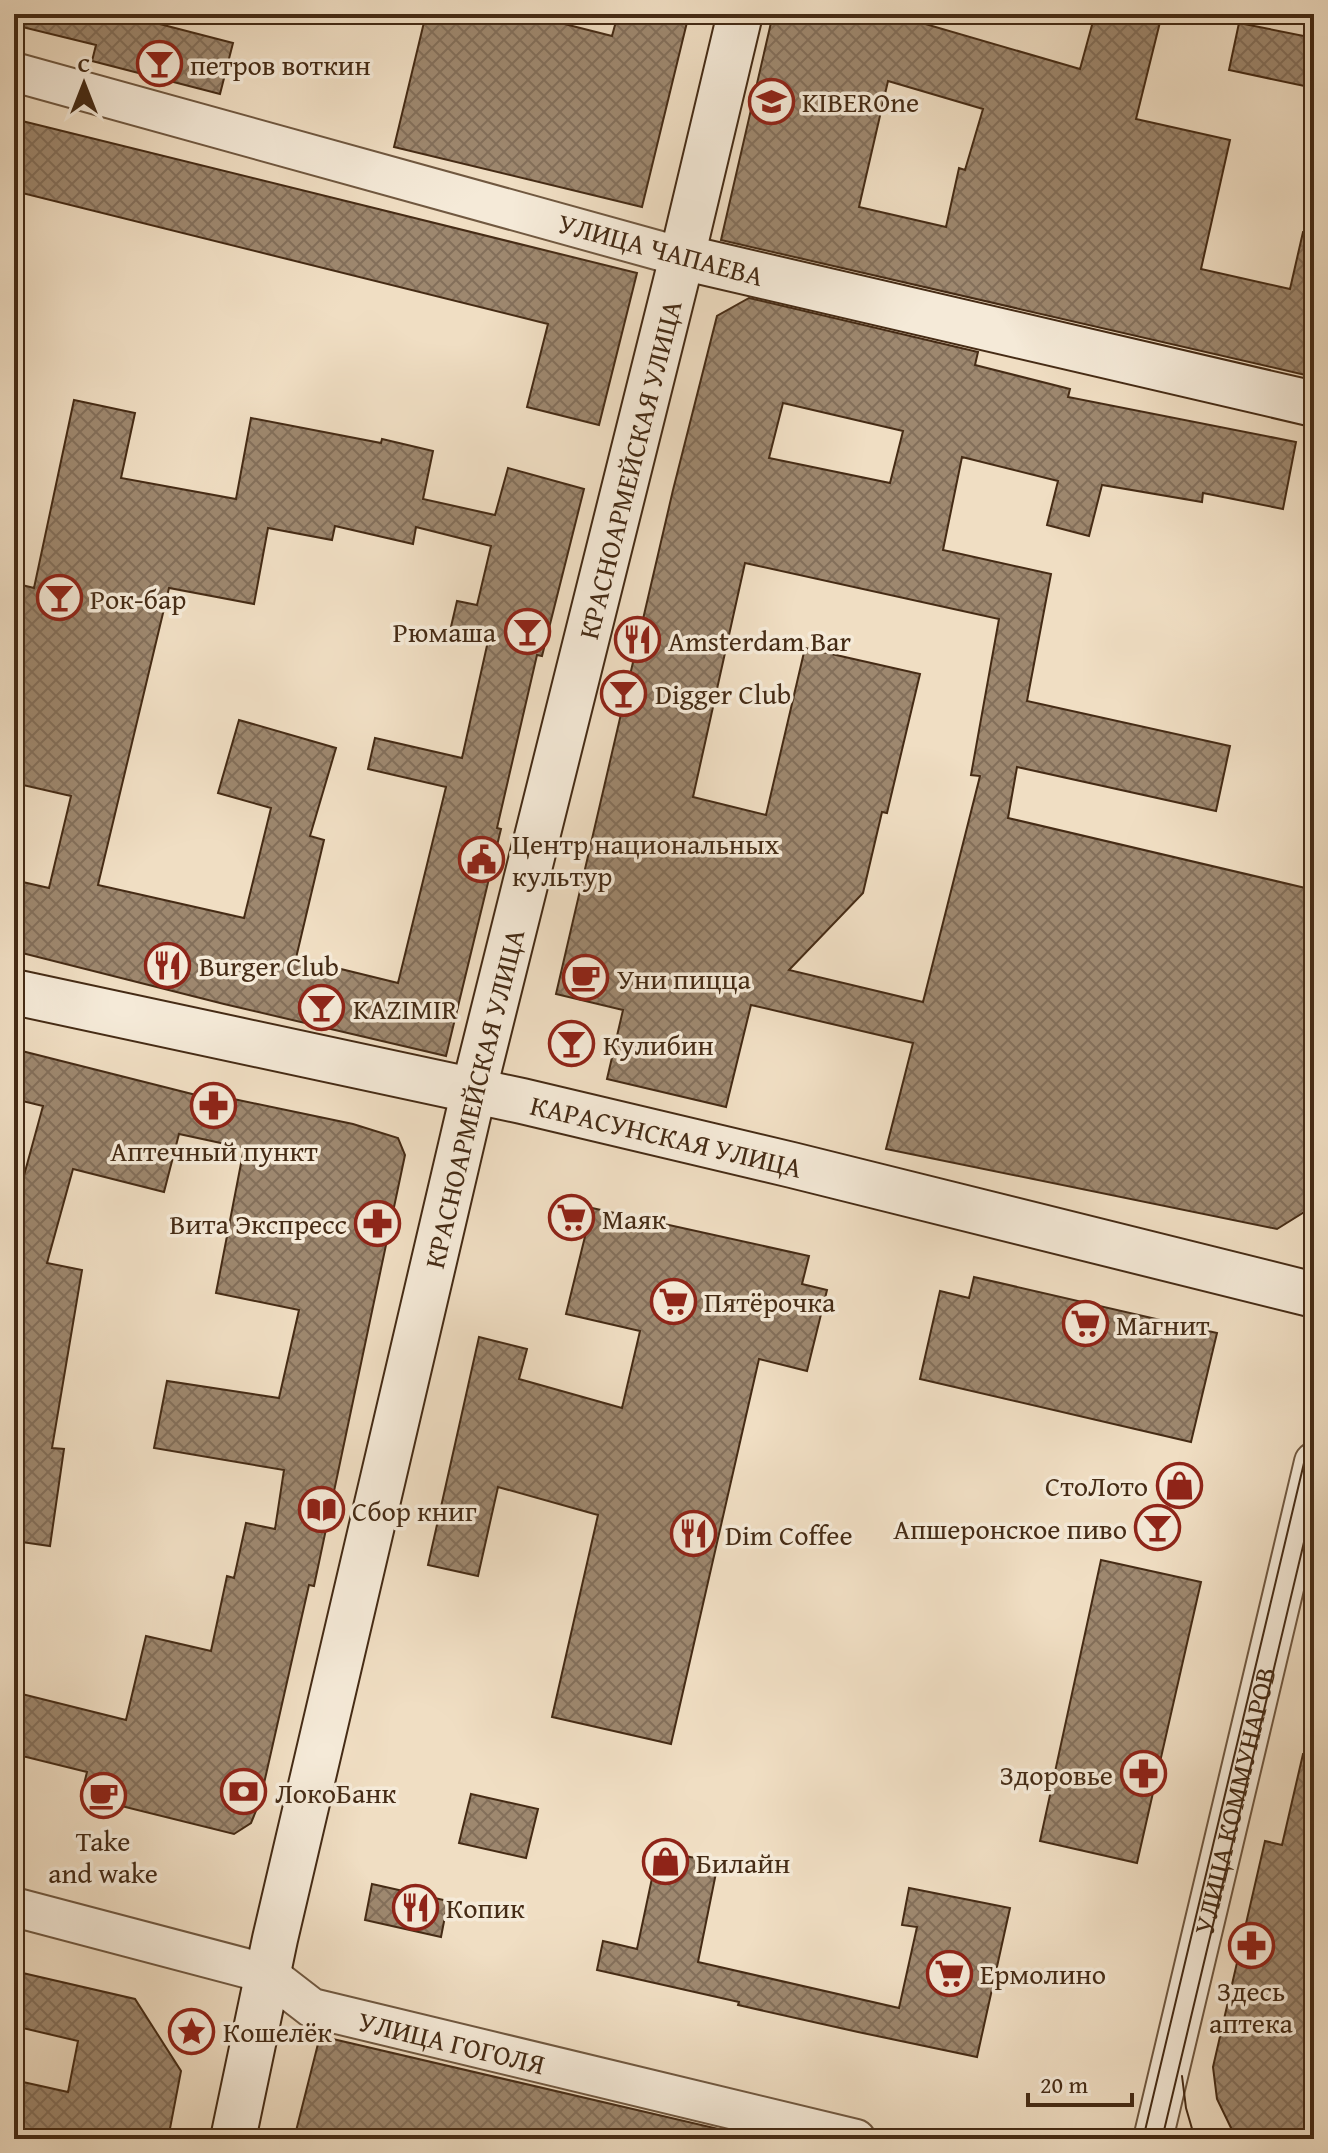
<svg xmlns="http://www.w3.org/2000/svg" width="1328" height="2153" viewBox="0 0 1328 2153" font-family="'Gentium Book Plus',serif">
<style>
.building{fill:url(#building-cross-hatch);stroke:#452b15;stroke-width:2;fill-rule:evenodd}
.lines{fill:none;stroke-linecap:round;stroke-linejoin:round}
.street-casing{stroke:#705840;stroke-width:42}
.secondary-casing{stroke:#452b15;stroke-width:48}
.street{stroke:#f5ead8;stroke-width:38}
.secondary{stroke:#f5ead8;stroke-width:44}
.tram{stroke:#452b15;stroke-width:2}
.labels{text-anchor:middle;dominant-baseline:central;stroke-width:7;stroke-linejoin:round;paint-order:stroke}
.poi-label{font-size:28px;fill:#452b15;stroke:#f5ead8;text-anchor:start}
.street-label{font-size:28px;fill:#452b15;stroke:#f5ead8}
</style>
<defs>
<pattern id="building-cross-hatch" width="8" height="8" patternUnits="userSpaceOnUse" patternTransform="scale(2)"><rect width="8" height="8" fill="#9e886f"/><path d="M0 0l8 8M0 8l8-8" fill="none" stroke="#836f5a"/></pattern>
</defs>
<rect width="100%" height="100%" fill="#f0dec3"/>
<filter id="stains"><feTurbulence type="fractalNoise" baseFrequency=".0025" numOctaves="4"/><feColorMatrix values="0 0 0 0 .2 0 0 0 0 .09 0 0 0 0 .02 0 0 0 .5 -.17"/></filter>
<radialGradient id="worn" r=".72"><stop offset=".6" stop-color="#630" stop-opacity="0"/><stop offset="1" stop-color="#630" stop-opacity=".3"/></radialGradient>
<path class="building" d="M14,14H121L233,43L220,94L92,61L96,45L14,25Z
M426,14H525L612,36L618,14H689L642,207L394,147Z
M773,14H891L1080,69L1095,14H1162L1136,119L1230,140L1201,269L1290,289L1303,232L1314,233V377L721,240ZM888,81L983,109L965,170L959,168L946,227L859,207Z
M1239,23L1314,38V88L1229,70Z
M14,119L637,273L599,425L527,407L548,324L14,191Z
M749,298L978,352L975,365L1070,389L1068,397L1296,442L1283,509L1203,493L1202,502L1102,485L1089,536L1047,525L1058,481L962,457L943,550L1051,574L1027,701L1230,746L1216,811L1017,767L1008,818L1314,890V1206L1277,1229L886,1149L913,1043L751,1005L726,1107L607,1079L623,1010L556,994L673,490L717,316ZM783,403L903,431L890,483L769,458ZM745,563L999,619L971,775L980,776L923,1002L789,970L863,893L882,812L887,813L920,674L805,648L766,815L693,797Z
M74,400L135,413L121,478L236,499L251,418L381,443L382,439L433,451L423,499L495,515L508,468L584,489L542,656L537,655L497,828L501,829L446,1056L224,1004L14,951V880L49,888L71,796L14,783V583L34,588ZM335,526L413,544L416,527L491,546L477,605L457,601L450,631L488,641L462,758L375,738L368,769L446,787L398,983L296,958L324,840L310,836L336,748L239,720L218,793L271,808L244,918L98,885L169,588L254,604L268,528L332,540Z
M14,1049L204,1097L205,1093L353,1124L398,1138L405,1155L314,1586L309,1585L260,1801L251,1823L234,1834L81,1796L87,1772L14,1754V1692L126,1720L146,1636L211,1651L227,1576L234,1578L246,1523L275,1529L284,1470L154,1448L167,1381L279,1398L299,1310L216,1293L244,1148L179,1134L164,1192L73,1169L47,1263L82,1270L52,1448L64,1449L50,1546L14,1541V1212L43,1106L14,1099Z
M592,1208L809,1256L802,1284L827,1290L807,1371L759,1359L671,1744L552,1717L598,1515L498,1487L478,1576L428,1565L479,1337L527,1349L519,1379L622,1408L640,1331L566,1314Z
M974,1277L1217,1333L1191,1442L920,1379L940,1291L969,1298Z
M1101,1560L1201,1582L1137,1863L1040,1841Z
M1303,1754L1314,1755V2139H1240L1234,2134L1217,2099L1213,2067L1265,1841L1282,1845Z
M471,1794L538,1809L526,1858L459,1843Z
M658,1850L718,1863L698,1962L899,2008L917,1927L902,1925L909,1888L1010,1908L977,2057L858,2032L738,2005L739,2002L597,1970L603,1941L637,1949Z
M372,1884L448,1901L441,1937L365,1920Z
M14,1971L135,1999L181,2071L168,2139H14V2080L68,2092L78,2041L14,2026Z
M320,2036L727,2131V2139H384L362,2133L360,2139H294Z"/>
<g class="lines">
<defs>
<g id="street">
<path d="M14,72L682,257"/>
<path id="s1" d="M14,1907L268,1974L312,2008L856,2139"/>
<path id="s2" d="M1153,2139L1314,1462"/>
</g>
<g id="secondary">
<path d="M682,257L1314,404"/>
<path id="s3" d="M14,992L522,1101L792,1165L1314,1295"/>
<path id="s4" d="M233,2139L275,1939L479,1069L682,257L740,14"/>
</g>
</defs>
<use href="#street" class="street-casing"/>
<use href="#secondary" class="secondary-casing"/>
<use href="#street" class="street"/>
<use href="#secondary" class="secondary"/>
<path class="tram" d="M1182,2076L1186,2108L1195,2139
M1143,2139L1314,1421
M1162,2139L1314,1500"/>
</g>
<defs>
<symbol id="bar-ring" viewBox="-11 -11 22 22"><circle r="9.5" fill="#f5ead8" stroke="#8f2418" stroke-width="1.5"/><path d="M-6-5H6L.8 .8V4.5H3.5V6h-7V4.5H-.8V.8Z" fill="#8f2418"/></symbol>
<symbol id="school-ring" viewBox="-11 -11 22 22"><circle r="9.5" fill="#f5ead8" stroke="#8f2418" stroke-width="1.5"/><path d="M0-5L7-2L0 1L-7-2ZM-4 1L0 2.5L4 1V4Q0 6-4 4Z" fill="#8f2418"/></symbol>
<symbol id="restaurant-ring" viewBox="-11 -11 22 22"><circle r="9.5" fill="#f5ead8" stroke="#8f2418" stroke-width="1.5"/><path d="M-5-6h1v4h1v-4h1v4h1v-4h1v5L-1.5 .5V6h-2V.5L-5-1ZM5-6V6H3V1.5H1.5Q1.5-4 5-6Z" fill="#8f2418"/></symbol>
<symbol id="civic-ring" viewBox="-11 -11 22 22"><circle r="9.5" fill="#f5ead8" stroke="#8f2418" stroke-width="1.5"/><path d="M-.6-6.5H3V-4.5H.6V-3L4-1V1h2V6H-6V1h2V-1L-.6-3ZM-1.2 2.5V6h2.4V2.5Z" fill="#8f2418"/></symbol>
<symbol id="cafe-ring" viewBox="-11 -11 22 22"><circle r="9.5" fill="#f5ead8" stroke="#8f2418" stroke-width="1.5"/><path d="M-5.5-4.5H6V0H3Q3 3.5 0 3.5H-2.5Q-5.5 3.5-5.5 0ZM3-3.2v2h1.7v-2ZM-6 4.5H4V6H-6Z" fill="#8f2418"/></symbol>
<symbol id="pharmacy-ring" viewBox="-11 -11 22 22"><circle r="9.5" fill="#f5ead8" stroke="#8f2418" stroke-width="1.5"/><path d="M-2-6h4v4h4v4h-4v4h-4v-4h-4v-4h4Z" fill="#8f2418"/></symbol>
<symbol id="supermarket-ring" viewBox="-11 -11 22 22"><circle r="9.5" fill="#f5ead8" stroke="#8f2418" stroke-width="1.5"/><path d="M-6-5.5h2.5l.6 2H6L4.5 2H-2.5L-4.4-4H-6ZM-1.5 3.2a1.3 1.3 0 1 0 .1 0ZM3 3.2a1.3 1.3 0 1 0 .1 0Z" fill="#8f2418"/></symbol>
<symbol id="shop-ring" viewBox="-11 -11 22 22"><circle r="9.5" fill="#f5ead8" stroke="#8f2418" stroke-width="1.5"/><path d="M-5-2.5h2.3a2.7 3.5 0 0 1 5.4 0H5L5.5 6h-11ZM-1.5-2.5h3a1.5 2.3 0 0 0-3 0Z" fill="#8f2418"/></symbol>
<symbol id="library-ring" viewBox="-11 -11 22 22"><circle r="9.5" fill="#f5ead8" stroke="#8f2418" stroke-width="1.5"/><path d="M-6-4Q-3-5.5-.7-3.5V5Q-3 3-6 4ZM6-4Q3-5.5 .7-3.5V5Q3 3 6 4Z" fill="#8f2418"/></symbol>
<symbol id="bank-ring" viewBox="-11 -11 22 22"><circle r="9.5" fill="#f5ead8" stroke="#8f2418" stroke-width="1.5"/><path d="M-6-4H6V4H-6ZM0-2.3a2.3 2.3 0 1 0 0 4.6a2.3 2.3 0 1 0 0-4.6Z" fill="#8f2418"/></symbol>
<symbol id="sight-ring" viewBox="-11 -11 22 22"><circle r="9.5" fill="#f5ead8" stroke="#8f2418" stroke-width="1.5"/><path d="M0-6L1.8-2.2L6-1.7L2.9 1.2L3.7 5.4L0 3.3L-3.7 5.4L-2.9 1.2L-6-1.7L-1.8-2.2Z" fill="#8f2418"/></symbol>
</defs>
<g fill-rule="evenodd">
<use href="#bar-ring" x="134" y="38" width="51" height="51"/>
<use href="#school-ring" x="746" y="76" width="51" height="51"/>
<use href="#bar-ring" x="34" y="572" width="51" height="51"/>
<use href="#bar-ring" x="502" y="606" width="51" height="51"/>
<use href="#restaurant-ring" x="612" y="614" width="51" height="51"/>
<use href="#bar-ring" x="598" y="668" width="51" height="51"/>
<use href="#civic-ring" x="456" y="834" width="51" height="51"/>
<use href="#restaurant-ring" x="142" y="940" width="51" height="51"/>
<use href="#cafe-ring" x="560" y="952" width="51" height="51"/>
<use href="#bar-ring" x="296" y="982" width="51" height="51"/>
<use href="#bar-ring" x="546" y="1018" width="51" height="51"/>
<use href="#pharmacy-ring" x="188" y="1080" width="51" height="51"/>
<use href="#supermarket-ring" x="546" y="1192" width="51" height="51"/>
<use href="#pharmacy-ring" x="352" y="1198" width="51" height="51"/>
<use href="#supermarket-ring" x="648" y="1276" width="51" height="51"/>
<use href="#supermarket-ring" x="1060" y="1298" width="51" height="51"/>
<use href="#shop-ring" x="1154" y="1460" width="51" height="51"/>
<use href="#library-ring" x="296" y="1484" width="51" height="51"/>
<use href="#bar-ring" x="1132" y="1502" width="51" height="51"/>
<use href="#restaurant-ring" x="668" y="1508" width="51" height="51"/>
<use href="#pharmacy-ring" x="1118" y="1748" width="51" height="51"/>
<use href="#bank-ring" x="218" y="1766" width="51" height="51"/>
<use href="#cafe-ring" x="78" y="1770" width="51" height="51"/>
<use href="#shop-ring" x="640" y="1836" width="51" height="51"/>
<use href="#restaurant-ring" x="390" y="1882" width="51" height="51"/>
<use href="#pharmacy-ring" x="1226" y="1920" width="51" height="51"/>
<use href="#supermarket-ring" x="924" y="1948" width="51" height="51"/>
<use href="#sight-ring" x="166" y="2006" width="51" height="51"/>
</g>
<g class="labels">
<g class="poi-label">
<text x="190" y="64">петров воткин</text>
<text x="802" y="101">KIBEROne</text>
<text x="90" y="598">Рок-бар</text>
<text x="496" y="631" text-anchor="end">Рюмаша</text>
<text x="668" y="640">Amsterdam Bar</text>
<text x="655" y="693">Digger Club</text>
<text x="512" y="843">Центр национальных<tspan x="512" dy="32">культур</tspan></text>
<text x="199" y="965">Burger Club</text>
<text x="617" y="978">Уни пицца</text>
<text x="353" y="1008">KAZIMIR</text>
<text x="603" y="1044">Кулибин</text>
<text x="214" y="1150" text-anchor="middle">Аптечный пункт</text>
<text x="602" y="1218">Маяк</text>
<text x="347" y="1223" text-anchor="end">Вита Экспресс</text>
<text x="704" y="1301">Пятёрочка</text>
<text x="1116" y="1324">Магнит</text>
<text x="1148" y="1485" text-anchor="end">СтоЛото</text>
<text x="352" y="1510">Сбор книг</text>
<text x="1127" y="1528" text-anchor="end">Апшеронское пиво</text>
<text x="725" y="1534">Dim Coffee</text>
<text x="1113" y="1774" text-anchor="end">Здоровье</text>
<text x="275" y="1792">ЛокоБанк</text>
<text x="103" y="1840" text-anchor="middle">Take<tspan x="103" dy="32">and wake</tspan></text>
<text x="696" y="1862">Билайн</text>
<text x="446" y="1907">Копик</text>
<text x="980" y="1973">Ермолино</text>
<text x="1251" y="1990" text-anchor="middle">Здесь<tspan x="1251" dy="32">аптека</tspan></text>
<text x="223" y="2031">Кошелёк</text>
</g>
<g class="street-label">
<text transform="translate(661 249) rotate(15)">УЛИЦА ЧАПАЕВА</text>
<text stroke="none"><textPath href="#s4" startOffset="1716">КРАСНОАРМЕЙСКАЯ УЛИЦА</textPath></text>
<text stroke="none"><textPath href="#s4" startOffset="1068">КРАСНОАРМЕЙСКАЯ УЛИЦА</textPath></text>
<text stroke="none"><textPath href="#s3" startOffset="668">КАРАСУНСКАЯ УЛИЦА</textPath></text>
<text stroke="none"><textPath href="#s2" startOffset="348">УЛИЦА КОММУНАРОВ</textPath></text>
<text stroke="none"><textPath href="#s1" startOffset="462">УЛИЦА ГОГОЛЯ</textPath></text>
</g>
</g>
<rect width="1328" height="2153" fill="none" stroke="#f0dec3" stroke-width="48"/>
<rect x="16" y="16" width="1296" height="2121" fill="none" stroke="#452b15" stroke-width="4"/>
<rect x="24" y="24" width="1280" height="2105" fill="none" stroke="#452b15" stroke-width="2"/>
<g transform="translate(84 84)" stroke="#f5ead8" stroke-width="6" paint-order="stroke">
<path d="M0-6L14 30L0 20L-14 30Z" fill="#452b15"/>
<text y="-12" font-size="22" font-weight="bold" text-anchor="middle" fill="#452b15">С</text>
</g>
<path d="M1028 2093v12h104v-12" fill="none" stroke="#452b15" stroke-width="4"/>
<text x="1040" y="2093" font-size="24" fill="#452b15" stroke="#f5ead8" stroke-width="6" paint-order="stroke">20 m</text>
<rect width="100%" height="100%" filter="url(#stains)"/>
<rect width="100%" height="100%" fill="url(#worn)"/>
</svg>
